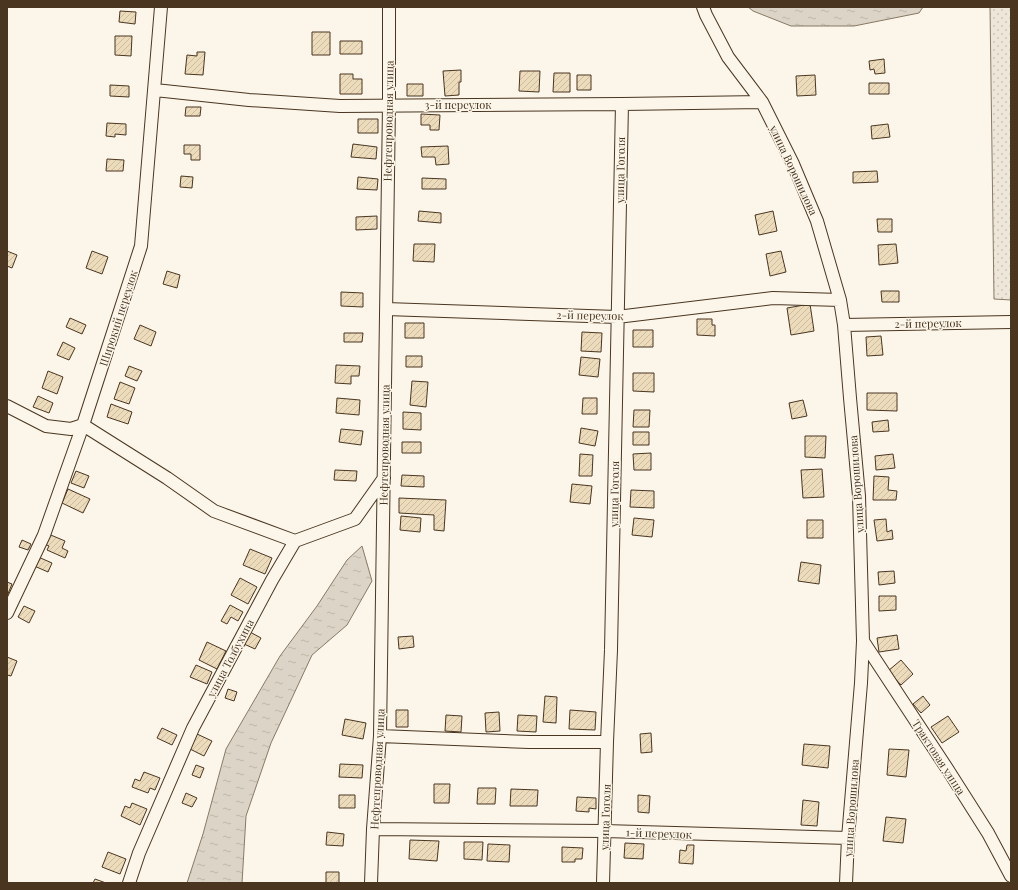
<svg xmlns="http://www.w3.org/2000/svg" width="1018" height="890" viewBox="0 0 1018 890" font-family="'Playfair Display',serif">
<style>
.garden{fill:url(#garden-dots);stroke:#887966}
.water{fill:url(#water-ripples);stroke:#887966}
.building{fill:url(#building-hatch);stroke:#4a3520}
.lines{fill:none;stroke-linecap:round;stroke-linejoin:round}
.minor-casing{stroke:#4a3520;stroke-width:14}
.minor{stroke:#fbf6e9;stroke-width:12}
.labels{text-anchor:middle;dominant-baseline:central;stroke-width:3;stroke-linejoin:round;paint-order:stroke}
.street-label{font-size:11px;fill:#4a3520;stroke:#fbf6e9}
</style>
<defs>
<pattern id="garden-dots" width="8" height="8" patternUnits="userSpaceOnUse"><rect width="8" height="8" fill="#ede6d9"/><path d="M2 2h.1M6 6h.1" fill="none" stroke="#cdc6ba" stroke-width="1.8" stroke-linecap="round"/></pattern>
<pattern id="water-ripples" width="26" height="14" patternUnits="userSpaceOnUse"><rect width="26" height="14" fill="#dcd4c6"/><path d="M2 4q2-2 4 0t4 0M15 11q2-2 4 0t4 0" fill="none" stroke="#beb7aa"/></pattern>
<pattern id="building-hatch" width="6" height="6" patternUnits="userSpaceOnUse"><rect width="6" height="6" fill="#ecdcbc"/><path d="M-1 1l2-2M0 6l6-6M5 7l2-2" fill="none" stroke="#ccbda1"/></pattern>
</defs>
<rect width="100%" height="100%" fill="#fbf6e9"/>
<path class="garden" d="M990,7H1011V300L994,299Z"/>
<path class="water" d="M748,7H923L919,13L854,26H791L753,11Z
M362,546L372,581L347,625L312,655L271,743L246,816L242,883H187L203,834L226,749L280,656L317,606L347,560Z"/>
<path class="building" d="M120,11L136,12L135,24L119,22Z
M312,32H330V55H312Z
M115,36H132L131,56L115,55Z
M340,41H362V54H340Z
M197,52H205L203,75L185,74L187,55L197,56Z
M884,59L885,73L875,74L874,69L870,70L869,61Z
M461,70V82H459V95L445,96L443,71Z
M520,71H540L539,92L519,91Z
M554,73H570V92H553Z
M340,74H353V79H362V94H340Z
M577,75H591V90H577Z
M815,75L816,95L797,96L796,76Z
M869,83H889V94H869Z
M407,84H423V96H407Z
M110,85L129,86V97L110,96Z
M186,107H201L200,116H185Z
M421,114L440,115L439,130H430V125H421Z
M358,119H378V133H358Z
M107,123L126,124V135L115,134V137L106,136Z
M888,124L890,137L872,139L871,126Z
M353,144L377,147L376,159L351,157Z
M184,145H200V160H191V154H184Z
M448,146L449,164L436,165L435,157H422L421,147Z
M107,159L124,160L123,171H106Z
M877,171L878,182L853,183V172Z
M181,176L193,177L192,188L180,187Z
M358,177L378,179L377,190L357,189Z
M422,178L446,179V189H422Z
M419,211L441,213V223L418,221Z
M773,211L777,231L759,235L755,215Z
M377,216V229L356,230V217Z
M877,219H892V232H878Z
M414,244H435L434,262L413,261Z
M896,244L898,263L879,265L878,245Z
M7,251L17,255L12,268L7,266Z
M92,251L108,257L102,274L86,268Z
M781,251L786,272L770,276L766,254Z
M167,271L180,275L177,288L163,284Z
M881,291H899V302H882Z
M341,292L363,293V307L341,306Z
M810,304L814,331L791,335L787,308Z
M70,318L86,325L82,334L66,327Z
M697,319H712V325H715V336L697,335Z
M405,323H424V338H405Z
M140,325L156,332L151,346L134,339Z
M633,330H653V347H633Z
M582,332L602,333L601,352L581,351Z
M344,333H363L362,342H344Z
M881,336L883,355L867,356L866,337Z
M63,342L75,348L69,360L57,355Z
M406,356H422V367H406Z
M581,357L600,359L598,377L579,375Z
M336,365L360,366L359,376H351V384L335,383Z
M129,366L142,371L137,381L125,376Z
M48,371L63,377L57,394L42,388Z
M633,373H654V392L633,391Z
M412,381L428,382L426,407L410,405Z
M120,382L135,388L129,404L114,399Z
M867,393H897V411L867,410Z
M38,396L53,403L49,413L33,407Z
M337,398L360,400L359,415L336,413Z
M583,398H597V414H582Z
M803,400L807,416L792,419L789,403Z
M111,404L132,412L128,424L107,417Z
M634,410H650L649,427H633Z
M403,412L421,413V430L403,429Z
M888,420L889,431L873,432L872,422Z
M581,428L598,431L595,446L579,443Z
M341,429L363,431L361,445L339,442Z
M633,432H649V445H633Z
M805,436H826L825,458L805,457Z
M402,442H421V453H402Z
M651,453V470H634L633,454Z
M580,454L593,455L592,476H579Z
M893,454L895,468L876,470L875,456Z
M822,469L824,497L803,498L801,470Z
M335,470L357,471L356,481L334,480Z
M76,471L89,476L84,488L71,483Z
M402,475L424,476V487L401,486Z
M874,476L889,477L888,490L897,491L896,500H873Z
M572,484L592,486L590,504L570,502Z
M68,489L90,499L83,513L62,503Z
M631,490L654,491V508L630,507Z
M399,498L446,500L444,531L434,530V515L399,513Z
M401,516L421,518L420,532L400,530Z
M634,518L654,520L652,537L632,535Z
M886,519L887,532L892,530L893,539L877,541L874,520Z
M807,520H823V538H807Z
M46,533L65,541L62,548L68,551L65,558L47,550L49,546L42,543Z
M22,540L31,544L28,550L19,547Z
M250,549L272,558L265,574L243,565Z
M36,556L52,563L48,572L32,565Z
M801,562L821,565L819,584L798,581Z
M894,571L895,583L879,585L878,572Z
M240,578L257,587L248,604L231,595Z
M7,582L12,584L7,596Z
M879,596H896V610L879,611Z
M230,605L243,612L238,621L231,617L227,624L221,621Z
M24,606L35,611L29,623L18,617Z
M250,632L261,638L255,649L244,644Z
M897,635L899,649L879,652L877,638Z
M413,636L414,647L399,649L398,637Z
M207,642L226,651L217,669L199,660Z
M7,657L17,661L11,676L7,675Z
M901,660L913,674L901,685L888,671Z
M196,665L212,672L207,684L190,677Z
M228,689L237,692L234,701L225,698Z
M545,696L557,697L556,723L543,722Z
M923,696L930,705L921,713L913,704Z
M396,710H408V727H396Z
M570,710L596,712L595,730L569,729Z
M499,712L500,731L486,732L485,713Z
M446,715L462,716L461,732L445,731Z
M518,715L537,716L536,732L517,731Z
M948,716L959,732L942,743L931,727Z
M345,719L366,723L363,739L342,735Z
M162,728L177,735L172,745L157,738Z
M651,733L652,752L641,753L640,734Z
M197,734L212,741L204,756L190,749Z
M804,744L830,746L828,768L802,765Z
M889,749L909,750L906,777L887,775Z
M340,764L363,765L362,778L339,777Z
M196,765L204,768L200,778L192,775Z
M144,772L160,778L155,790L150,788L148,793L132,787L135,779L140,781Z
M434,784H450L449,803H434Z
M478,788H496L495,804H477Z
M511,789L538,790L537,806H510Z
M186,793L197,798L192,807L182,803Z
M339,795H355V808H339Z
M638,795L650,796L649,813L638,812Z
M577,797L596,798V809L589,808V812L576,811Z
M803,800L819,802L817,826L801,825Z
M132,803L147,809L140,825L121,816L125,806L130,808Z
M886,817L906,819L903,843L883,841Z
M327,832L344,834L343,846L326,845Z
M410,840L439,841L437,861L409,859Z
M464,842H483L482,860L464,859Z
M625,843L644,844L643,859L624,858Z
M488,844L510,845L509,862L487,861Z
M687,845H694L693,864L679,863L680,850L686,851Z
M562,847L583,848L582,859H575V862H562Z
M108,852L126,859L120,874L102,867Z
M326,872H339V883H326Z
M95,879L106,883H93Z"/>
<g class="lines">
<defs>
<path id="minor" d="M703,7L706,15L728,57L762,102L793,164L817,221L840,300L844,325L850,398L859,496L863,641L861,683L848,838L846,883
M155,90L249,100L340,106L622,104L762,102
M386,309L617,317L773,298L840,300
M844,325L1011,322
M7,406L46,426L71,429L83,425L167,478L214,511L295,541
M7,613L44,535L83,425L141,246L161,7
M863,641L948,770L988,833L1011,876
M380,736L529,742H607
M373,829L604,831L848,838
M129,883L139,853L193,728L272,580L295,541L355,519L384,478
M371,883L373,829L380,736L389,105V7
M603,883L607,742L611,650L622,104"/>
</defs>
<use href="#minor" class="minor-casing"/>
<use href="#minor" class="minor"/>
</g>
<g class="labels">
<g class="street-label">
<text x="458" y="104">3-й переулок</text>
<text transform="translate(388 121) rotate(-89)">Нефтепроводная улица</text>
<text transform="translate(620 170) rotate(-89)">улица Гоголя</text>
<text transform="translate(794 170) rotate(65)">улица Ворошилова</text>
<text transform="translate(590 315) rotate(1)">2-й переулок</text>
<text transform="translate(118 318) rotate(-72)">Широкий переулок</text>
<text transform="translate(928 323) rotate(-1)">2-й переулок</text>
<text transform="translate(384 445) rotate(-89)">Нефтепроводная улица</text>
<text transform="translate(856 484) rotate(-94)">улица Ворошилова</text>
<text transform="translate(614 494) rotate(-89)">улица Гоголя</text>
<text transform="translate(230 658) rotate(-62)">улица Толбухина</text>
<text transform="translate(939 757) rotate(57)">Трактовая улица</text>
<text transform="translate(377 769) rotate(-87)">Нефтепроводная улица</text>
<text transform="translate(851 808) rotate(-86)">улица Ворошилова</text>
<text transform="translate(605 817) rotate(-88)">улица Гоголя</text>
<text transform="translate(659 833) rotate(2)">1-й переулок</text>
</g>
</g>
<rect width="1018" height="890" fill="none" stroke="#4a3520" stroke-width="16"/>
</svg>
